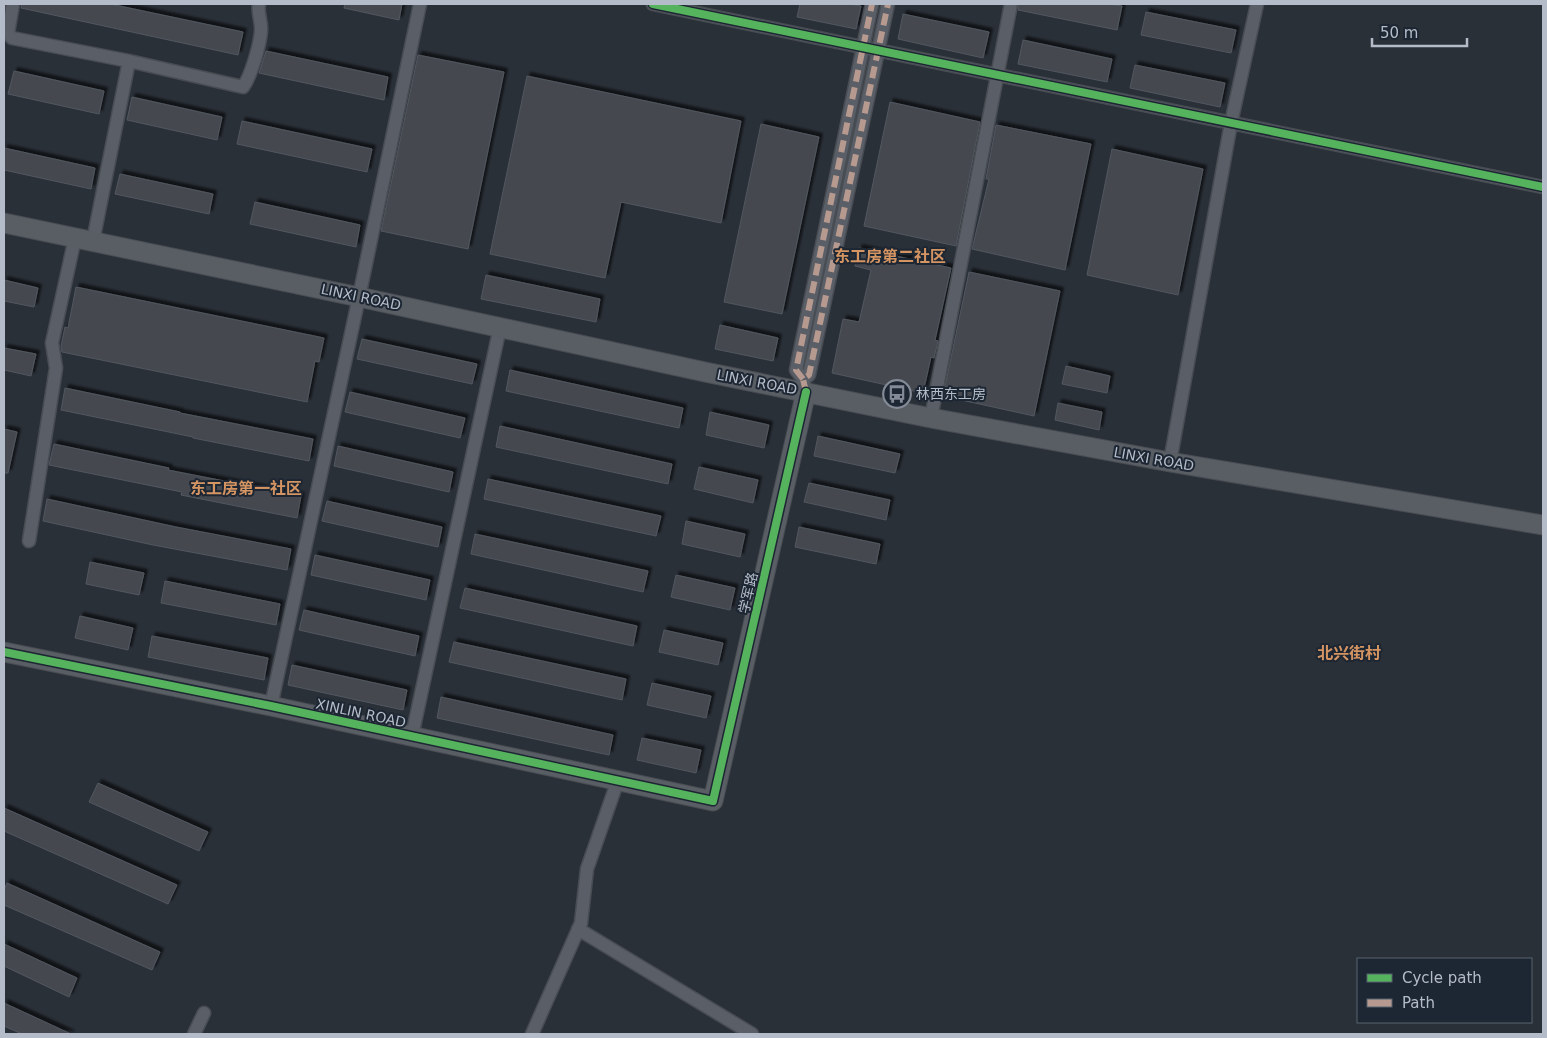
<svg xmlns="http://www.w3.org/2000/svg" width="1547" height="1038" viewBox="0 0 1547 1038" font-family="'DejaVu Sans','Noto Sans SC',sans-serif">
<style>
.building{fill:#444950;stroke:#52575f;filter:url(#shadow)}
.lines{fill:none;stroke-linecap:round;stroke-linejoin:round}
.street-casing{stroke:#484c53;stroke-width:15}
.secondary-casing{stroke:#484c53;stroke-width:21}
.street{stroke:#5a5e66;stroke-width:12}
.secondary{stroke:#595d64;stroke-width:19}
.quiet{stroke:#b69a8f;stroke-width:6;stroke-dasharray:12 6;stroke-linecap:butt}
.cycleway-casing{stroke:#1d2633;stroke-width:11}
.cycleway{stroke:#56b35d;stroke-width:8}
.labels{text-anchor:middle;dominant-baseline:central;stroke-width:4;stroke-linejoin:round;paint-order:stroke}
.street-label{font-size:14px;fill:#b4bcc9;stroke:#1d2633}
.poi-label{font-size:14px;fill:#b4bcc9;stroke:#1d2633;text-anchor:start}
.quarter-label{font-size:16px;font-weight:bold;fill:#d59563;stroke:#1d2633}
</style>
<defs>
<filter id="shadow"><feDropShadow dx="3.5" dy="-3.5" stdDeviation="1" flood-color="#0009"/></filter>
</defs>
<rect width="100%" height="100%" fill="#2a3038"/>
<path class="building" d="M22,4H110L243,32L238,55L21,8Z
M345,4H402L399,20L344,8Z
M800,4H849L861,6L856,29L797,17Z
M1019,4H1109L1122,6L1117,30L1018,10Z
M1146,12L1236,30L1231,53L1141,35Z
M903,14L989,32L983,58L898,39Z
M1023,40L1112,59L1107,82L1018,64Z
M266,51L388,77L384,100L259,73Z
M418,55L504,72L468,249L381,231Z
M1135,65L1225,83L1220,107L1130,88Z
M14,71L104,91L99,114L8,94Z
M527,76L741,121L721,223L621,202L605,278L490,254Z
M132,97L222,117L217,140L127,120Z
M890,102L980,122L956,246L864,226Z
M242,121L372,149L367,172L237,144Z
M761,124L819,137L782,314L724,302Z
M996,125L1091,144L1065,270L972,249L989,179H986Z
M4,148L95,168L91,189L4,170Z
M1112,149L1203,169L1178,295L1087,275Z
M120,174L213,194L209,214L115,194Z
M255,202L360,225L356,247L250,224Z
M859,248L951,268L935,340L938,341L934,358L931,357L923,393L832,373L843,319L859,322L871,270L855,266Z
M969,272L1060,291L1034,416L943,396Z
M486,275L600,299L596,322L481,299Z
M4,280L38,288L34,307L4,301Z
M76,287L324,338L319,362L315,361L307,402L62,352L61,346L65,327L68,328Z
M720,325L778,338L773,361L715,349Z
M362,339L477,364L472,384L357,359Z
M4,348L36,354L31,376L4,370Z
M1066,366L1110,376L1107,393L1062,384Z
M510,370L683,408L679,428L506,391Z
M65,388L180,412V413L313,439L309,461L193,438V437L61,410Z
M350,392L465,418L460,438L345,412Z
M1058,403L1102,412L1099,430L1055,420Z
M710,412L769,425L764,448L706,435Z
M500,426L672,464L668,484L496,447Z
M4,429L17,432L8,473H4Z
M818,436L900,454L895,473L814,456Z
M54,444L169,468L168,470L301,496L297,518L181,495L182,492L49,465Z
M338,446L453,472L449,492L334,466Z
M699,467L758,480L753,503L694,489Z
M488,479L661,516L656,536L484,499Z
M809,483L890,500L886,520L804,502Z
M47,499L176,527L291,549L287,570L153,545L43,521Z
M327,501L442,527L438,547L322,521Z
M686,521L745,534L740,557L682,544Z
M799,527L880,544L876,564L795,547Z
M475,534L648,571L643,592L471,554Z
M315,555L430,580L426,600L311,575Z
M90,562L144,573L139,595L86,584Z
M676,575L735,588L730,610L671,597Z
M165,581L280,604L276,625L161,603Z
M465,588L637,626L633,646L460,608Z
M304,610L419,636L415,656L299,630Z
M80,616L133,628L128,650L75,638Z
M664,630L723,643L718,665L659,652Z
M152,636L268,658L264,680L148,657Z
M454,642L626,679L622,700L449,662Z
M292,665L407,690L403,710L288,685Z
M652,683L711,696L706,718L647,705Z
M441,697L613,735L609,755L437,718Z
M642,738L701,750L696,773L637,760Z
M98,783L208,832L199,851L89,802Z
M4,808L177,885L168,904L4,831Z
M7,883L160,952L152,970L4,905V890Z
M4,944L77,978L69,997L4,966Z
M4,1003L71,1034H22L4,1026Z"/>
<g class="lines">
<defs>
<path id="street" d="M13,4L8,33L12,38L129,61
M653,4L1543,187
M93,241L129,61L243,87C251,76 260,45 261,31C262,22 257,13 259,4
M803,379L796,370L872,4
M806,392L803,379L809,375L888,4
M931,418L1011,4
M1170,462L1231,123L1257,4
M29,541L56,368L52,343L75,238
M271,706L359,297L420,4
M412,736L500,327
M578,929L752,1034
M194,1034L204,1013
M532,1034L581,923L587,869L618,780"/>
<path id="secondary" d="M4,223L359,297L705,372L931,418L1170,462L1543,525
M4,652L271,706L713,801L806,392"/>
</defs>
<use href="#street" class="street-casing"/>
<use href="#secondary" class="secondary-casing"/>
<use href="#street" class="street"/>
<use href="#secondary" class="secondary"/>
<path class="quiet" d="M803,379L796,370L872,4
M806,392L803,379L809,375L888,4"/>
<defs>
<path id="cycleway" d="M653,4L1543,187
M4,652L271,706L713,801L806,392"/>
</defs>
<use href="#cycleway" class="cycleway-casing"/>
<use href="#cycleway" class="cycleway"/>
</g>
<defs>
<symbol id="bus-ring" viewBox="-11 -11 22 22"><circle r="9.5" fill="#1d2633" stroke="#848b96" stroke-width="1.5"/><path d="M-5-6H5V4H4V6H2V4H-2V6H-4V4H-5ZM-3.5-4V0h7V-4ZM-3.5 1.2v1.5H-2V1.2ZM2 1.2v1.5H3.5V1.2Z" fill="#848b96"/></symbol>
</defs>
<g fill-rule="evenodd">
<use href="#bus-ring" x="881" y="378" width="32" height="32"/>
</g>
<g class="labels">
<g class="street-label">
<text transform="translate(361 297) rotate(12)">LINXI ROAD</text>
<text transform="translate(757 382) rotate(11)">LINXI ROAD</text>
<text transform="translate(1154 459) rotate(10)">LINXI ROAD</text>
<text transform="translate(748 593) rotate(-77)">学军路</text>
<text transform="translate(361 713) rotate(12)">XINLIN ROAD</text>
</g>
<g class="poi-label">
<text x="916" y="394">林西东工房</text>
</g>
<g class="quarter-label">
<text x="890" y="256">东工房第二社区</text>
<text x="246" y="488">东工房第一社区</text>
<text x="1349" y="653">北兴街村</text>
</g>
</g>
<rect width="1547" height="1038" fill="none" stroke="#b4bcc9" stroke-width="10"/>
<rect x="1357" y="958" width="175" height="65" fill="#1d2633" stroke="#59626f"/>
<rect x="1367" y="974" width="25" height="8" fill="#56b35d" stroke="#59626f"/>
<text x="1402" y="983" font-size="15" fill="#b4bcc9">Cycle path</text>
<rect x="1367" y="999" width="25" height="8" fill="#b69a8f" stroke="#59626f"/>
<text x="1402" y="1008" font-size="15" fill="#b4bcc9">Path</text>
<path d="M1372 38v8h95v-8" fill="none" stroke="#b4bcc9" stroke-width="2.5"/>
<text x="1380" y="38" font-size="15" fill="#b4bcc9" stroke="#1d2633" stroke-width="4" paint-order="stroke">50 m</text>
</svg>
